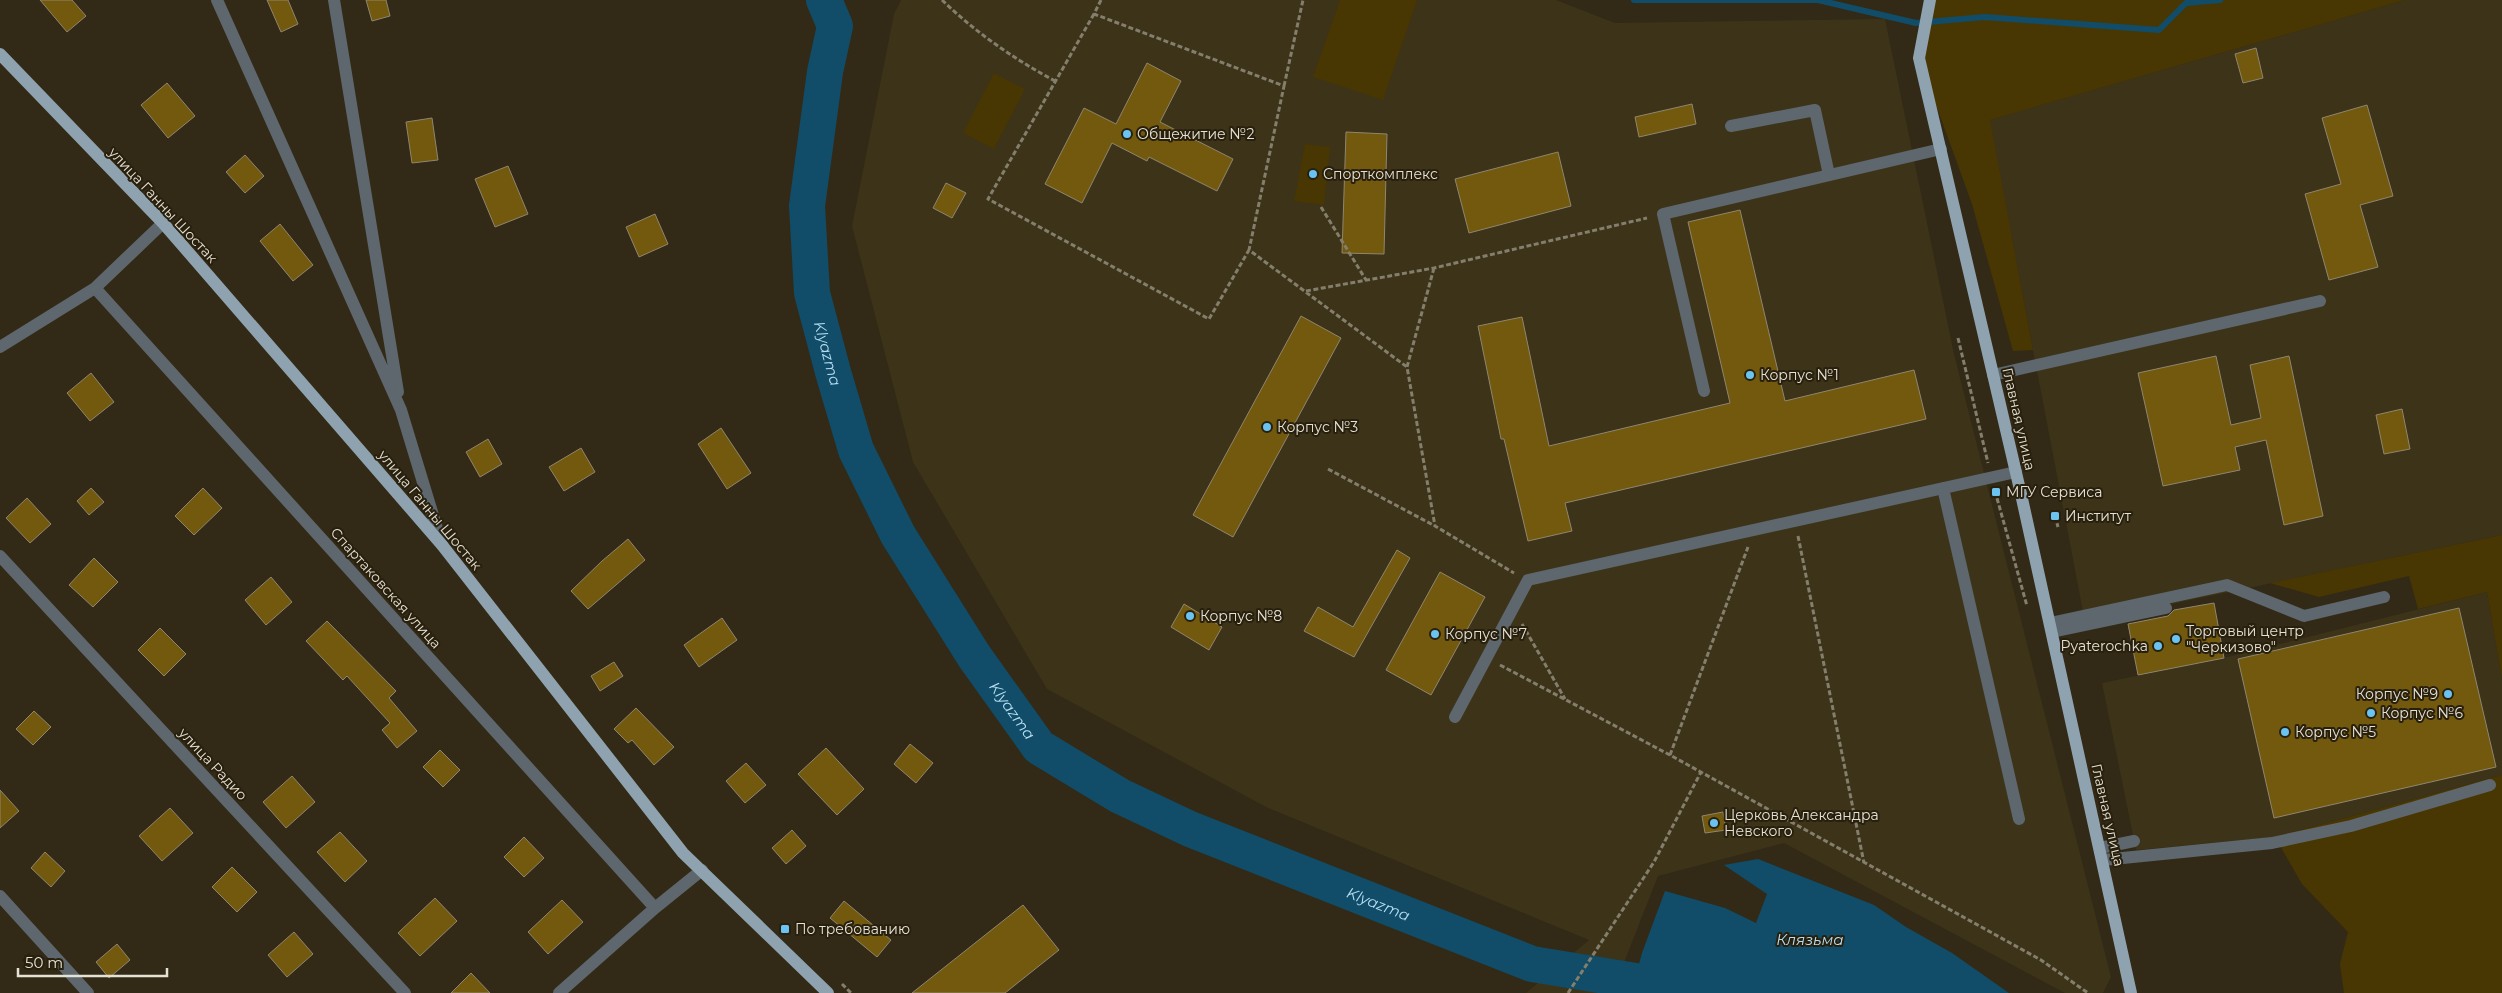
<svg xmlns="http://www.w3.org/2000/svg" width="2502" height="993" viewBox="0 0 2502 993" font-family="Montserrat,sans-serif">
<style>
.built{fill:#3d3318}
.green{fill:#483702}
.water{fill:#114d68}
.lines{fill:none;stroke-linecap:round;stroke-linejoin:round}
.stream{stroke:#114d68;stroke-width:6}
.river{stroke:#114d68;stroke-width:36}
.building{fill:#72590e;stroke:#8f8670}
.path{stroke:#847e6d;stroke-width:3;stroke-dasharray:5 2.5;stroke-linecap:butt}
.minor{stroke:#5d676d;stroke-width:12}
.major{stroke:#8ea3af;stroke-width:12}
.poi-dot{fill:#6ac3f1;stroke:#28200d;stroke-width:2}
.labels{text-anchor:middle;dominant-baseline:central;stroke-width:4;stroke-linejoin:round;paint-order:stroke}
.poi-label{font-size:14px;fill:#e6e1d5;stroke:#28200d;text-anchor:start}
.street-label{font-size:14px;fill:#e6e1d5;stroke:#28200d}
.water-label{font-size:15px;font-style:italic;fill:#b8def3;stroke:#28200d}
</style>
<rect width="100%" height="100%" fill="#322a16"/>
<path class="built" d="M901,0H1556L1615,23L1885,19L1954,354L2111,977L2103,993H2065L1784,843L1658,876L1612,993H1526L1589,940L1268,808L1047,689L913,462L852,226L894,14Z
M2405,0H2502V535L2085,622L1989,120Z
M2487,592L2502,680V775L2275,837L2136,850L2102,683L2224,658Z"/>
<path class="green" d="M1340,0H1417L1383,100L1313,77Z
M1930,0H2405L1990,120L2033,350L2013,351L1972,204L1919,58Z
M994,73L1025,89L994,149L963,133Z
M1305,144L1330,147L1324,205L1294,201Z
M2502,535V680L2487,592L2418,609L2409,576L2319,597L2270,583Z
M2502,775V993H2344L2340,964L2348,932L2302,884L2275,837Z"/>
<path class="water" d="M1758,859L1874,905L1906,927L1952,953L2009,993H1631L1642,953L1665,891L1725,908L1756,923L1767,894L1724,865Z"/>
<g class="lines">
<path class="stream" d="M1634,0H1818L1916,23L1985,17L2159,30L2186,3L2220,0"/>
<path class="river" id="s1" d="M824,0L835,26L825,72L807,206L812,293L833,372L856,450L898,535L974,656L1039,747L1120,796L1190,829L1532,964L1709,993"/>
</g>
<path class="building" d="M40,0H72L86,16L67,32Z
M267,0H288L298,24L281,32Z
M366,0H386L390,16L372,21Z
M2256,48L2263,78L2243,83L2235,54Z
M1147,63L1181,81L1160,122L1233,159L1217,191L1149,157L1147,161L1112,143L1082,203L1045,184L1084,108L1116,124Z
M167,83L195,116L168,138L141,105Z
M1692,104L1696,124L1639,137L1635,117Z
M2367,105L2393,196L2360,205L2378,267L2329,280L2305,194L2341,184L2322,118Z
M432,118L438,160L412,163L406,122Z
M1346,132L1387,134L1384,254L1342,253Z
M1558,152L1571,206L1469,233L1455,179Z
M245,155L264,176L245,193L226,172Z
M508,166L528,214L495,227L475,179Z
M946,183L966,193L952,218L933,208Z
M1740,210L1785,401L1914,370L1926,419L1565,503L1572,531L1528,541L1504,439H1501L1478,326L1522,317L1549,446L1730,403L1688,222Z
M655,214L668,244L639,257L626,227Z
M280,224L313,265L293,281L260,241Z
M1301,316L1341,338L1233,537L1193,515Z
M2216,356L2231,425L2261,418L2250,365L2289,356L2323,516L2284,525L2266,440L2235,447L2240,470L2163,486L2138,373Z
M91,373L114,402L90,421L67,393Z
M2402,409L2410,449L2384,454L2376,415Z
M721,428L751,473L727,489L698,444Z
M488,439L502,464L480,477L466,452Z
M581,448L595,472L564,491L549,467Z
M91,488L104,502L89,515L77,501Z
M203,488L222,508L194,535L175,516Z
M27,498L51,524L30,543L6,518Z
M628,539L645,560L588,609L571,591L602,561Z
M1397,550L1410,558L1354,657L1304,631L1318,607L1353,627Z
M94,558L118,582L93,607L69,585Z
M1440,572L1485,597L1431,695L1386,670Z
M271,577L292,602L266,625L245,600Z
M2214,603L2224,658L2138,675L2128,624L2168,616L2174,610Z
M1184,604L1222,627L1209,650L1171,627Z
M2459,608L2496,767L2274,818L2238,659Z
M722,618L737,640L699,667L684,645Z
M327,621L396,691L389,698L417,731L397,748L382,730L390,723L347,676L343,680L306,641Z
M160,628L186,654L164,676L138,650Z
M614,662L623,676L600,691L591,676Z
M636,708L674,747L654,765L632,740L628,743L614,729Z
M34,711L51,727L33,745L16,729Z
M910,744L933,763L916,783L894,764Z
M826,748L864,789L837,815L798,774Z
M440,750L460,770L443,787L423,767Z
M746,763L766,785L745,803L726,781Z
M292,776L315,802L286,828L263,802Z
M0,790L19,811L0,828Z
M170,808L193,833L162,861L139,836Z
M1723,812L1726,830L1705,833L1702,816Z
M792,830L806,846L786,864L772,848Z
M340,832L367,861L345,882L317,852Z
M524,837L544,858L524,877L504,857Z
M45,852L65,871L51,887L31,868Z
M232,867L257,892L237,912L212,887Z
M435,898L457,921L420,956L398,933Z
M562,900L583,922L548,954L528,932Z
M844,901L891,940L877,957L830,918Z
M1023,905L1059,950L1005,993H912Z
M294,932L313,954L287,977L268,955Z
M117,944L130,960L109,978L96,962Z
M471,973L490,993H451Z"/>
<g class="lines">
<path class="path" d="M942,0C975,32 1014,59 1055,81
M1101,0L1094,14L1284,86L1249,250L1407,367
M1094,14L988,199L1209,319L1249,250
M1284,86L1303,0
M1321,207L1366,280
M1434,268L1407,367L1435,526L1514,573
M1306,291L1434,268L1647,218
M1958,338L1988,463
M1328,469L1435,526
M1995,491L2027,606
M2055,516L2058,527
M1798,536L1864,863
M1522,624L1565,699
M1500,665L1670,755L2041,960L2088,993
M1670,755L1748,547
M842,984L851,993
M1568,993L1654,862L1701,772"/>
<path class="minor" d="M217,0L401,410L442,545
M334,0L398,392
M1731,126L1815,110L1829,175
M95,288L655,908
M0,347L95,288L163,223
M1993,375L2320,301
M1704,391L1663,214L1941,149
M1943,488L2019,819
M0,556L405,993
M2050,623L2227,585L2304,616L2384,597
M2052,632L2166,608
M1455,717L1528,580L2016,472
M2100,848L2134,841
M2103,860L2272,843L2351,826L2490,785
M0,896L88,993
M559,993L655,908L702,870"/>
<path class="major" d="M1930,0L1919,58L2021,494L2131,993
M0,54L163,223L442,545L683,853L828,993"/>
</g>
<g class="poi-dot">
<circle cx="1127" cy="134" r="5"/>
<circle cx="1313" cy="174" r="5"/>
<circle cx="1750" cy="375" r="5"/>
<circle cx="1267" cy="427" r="5"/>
<rect x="1991" y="487" width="10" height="10" rx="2.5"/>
<rect x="2050" y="511" width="10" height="10" rx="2.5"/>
<circle cx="1190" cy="616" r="5"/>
<circle cx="1435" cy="634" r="5"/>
<circle cx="2176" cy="639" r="5"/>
<circle cx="2158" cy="646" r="5"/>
<circle cx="2448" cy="694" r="5"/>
<circle cx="2371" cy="713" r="5"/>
<circle cx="2285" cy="732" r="5"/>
<circle cx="1714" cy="823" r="5"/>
<rect x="780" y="924" width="10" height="10" rx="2.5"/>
</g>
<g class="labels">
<g class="poi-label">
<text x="1137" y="134">Общежитие №2</text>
<text x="1323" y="174">Спорткомплекс</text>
<text x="1760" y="375">Корпус №1</text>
<text x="1277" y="427">Корпус №3</text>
<text x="2006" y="492">МГУ Сервиса</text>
<text x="2065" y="516">Институт</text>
<text x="1200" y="616">Корпус №8</text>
<text x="2186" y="631">Торговый центр<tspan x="2186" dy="16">"Черкизово"</tspan></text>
<text x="1445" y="634">Корпус №7</text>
<text x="2148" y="646" text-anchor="end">Pyaterochka</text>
<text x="2438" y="694" text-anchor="end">Корпус №9</text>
<text x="2381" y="713">Корпус №6</text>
<text x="2295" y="732">Корпус №5</text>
<text x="1724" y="815">Церковь Александра<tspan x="1724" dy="16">Невского</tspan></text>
<text x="795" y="929">По требованию</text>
</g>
<g class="street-label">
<text transform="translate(163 205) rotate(47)">улица Ганны Шостак</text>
<text transform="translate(2019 419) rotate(77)">Главная улица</text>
<text transform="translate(430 510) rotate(50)">улица Ганны Шостак</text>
<text transform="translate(386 588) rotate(48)">Спартаковская улица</text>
<text transform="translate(213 764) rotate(47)">улица Радио</text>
<text transform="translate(2108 815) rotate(77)">Главная улица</text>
</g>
<g class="water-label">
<text stroke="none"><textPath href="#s1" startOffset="360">Klyazma</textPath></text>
<text stroke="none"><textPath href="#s1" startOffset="765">Klyazma</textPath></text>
<text stroke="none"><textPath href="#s1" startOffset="1185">Klyazma</textPath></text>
<text x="1810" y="939">Клязьма</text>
</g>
</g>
<path d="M18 968v8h149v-8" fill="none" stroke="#e6e1d5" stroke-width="2.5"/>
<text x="25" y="968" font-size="15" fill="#e6e1d5" stroke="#28200d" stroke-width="4" paint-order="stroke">50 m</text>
</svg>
